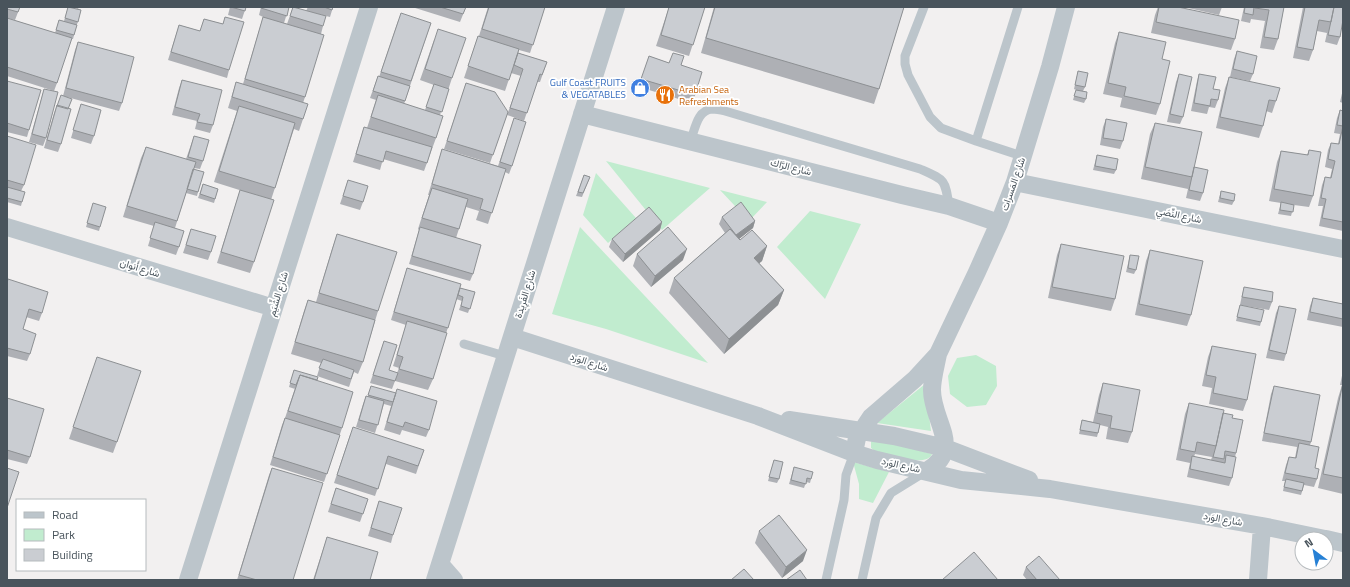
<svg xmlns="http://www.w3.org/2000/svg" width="1350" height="587" viewBox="0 0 1350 587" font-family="'Titillium Web',Vazirmatn,sans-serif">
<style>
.green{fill:#c1eccf}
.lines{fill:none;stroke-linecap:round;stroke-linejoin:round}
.lane{stroke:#bcc5cb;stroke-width:9}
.street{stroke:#bcc5cb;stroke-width:18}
.wall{fill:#aeb0b5;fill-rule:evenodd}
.shaded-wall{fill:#8d9093}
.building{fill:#cacdd2;stroke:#8d9093}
.labels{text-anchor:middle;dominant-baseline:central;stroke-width:3.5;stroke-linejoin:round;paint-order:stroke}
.shop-label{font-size:10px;fill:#366cbe;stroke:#fff;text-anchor:end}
.food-label{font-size:10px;fill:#c56008;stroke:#fff;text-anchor:start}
.street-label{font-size:10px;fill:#49545c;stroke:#fff}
</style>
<rect width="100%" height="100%" fill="#f2f0f0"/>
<path class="green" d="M606,161L710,188L662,230Z
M596,173L636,218L608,243L583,215Z
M720,190L767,202L749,221Z
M810,211L861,224L825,299L777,247Z
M580,227L708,363L606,329L552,314Z
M976,355L996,366L997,386L986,405L967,407L950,394L948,376L957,358Z
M925,384L931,431L877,423Z
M873,438L932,454C927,468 888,455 876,452L871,448V442Z
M853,462L889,472L873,503L859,499V484Z"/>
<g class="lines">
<path class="lane" d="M924,7L905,56V64L908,75L930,117L941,128L976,141
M1018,7L976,141L1022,156
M690,142C695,130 697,110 712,109C716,109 721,110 725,111L920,169C945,180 945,179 949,206
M464,344L505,356
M826,580L844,500L846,475L854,453
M862,580L876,518L891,493L925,472"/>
<path class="street" d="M582,114L902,195L949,206L999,223
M1015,182L1343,249
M7,227L274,308
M512,337L758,416L854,453L877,460L961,480L1050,489L1262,526L1325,539
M789,420L894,436L945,448L1029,480
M854,453L857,438L871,417L915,379L938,354L977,272L999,223L1015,182L1050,67L1066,7
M927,471C964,448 932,422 932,390C932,379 936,365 938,354
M1326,539L1343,543
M440,564L454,580
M188,580L369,7
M435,580L616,7
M1258,580L1262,526"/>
</g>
<path class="wall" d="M7,7H20L15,20L7,18Z
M68,7L81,10L73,39L70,38L57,83L54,91L7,76V18L55,33L59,20L64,21Z
M72,7H79L78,9Z
M230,7H246L242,19L228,15Z
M261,7H289L284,23L287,24L293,7L323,26L321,34L305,97L303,103V119L299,131L294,129L271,200L214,182L237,111L228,108L236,82L243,84L263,17L259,15Z
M308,7H333L330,17L306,11Z
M412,7H466L460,22Z
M488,7H545L530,53L519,50L518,53L547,62L540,82H537L524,121L507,115L521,76L511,73L505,91L464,78L478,36H479Z
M669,7H705L689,56L656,46Z
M714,7H904L879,89L874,104L701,53Z
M1158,7H1178L1235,39L1231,50L1151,33L1155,15Z
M1184,7H1222L1219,15Z
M1244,7H1284L1278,39L1274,50L1260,48L1265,21L1251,19L1250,23L1241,21Z
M1303,7H1343L1340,37L1337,45L1325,42L1327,33L1317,31L1313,50L1309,61L1293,58Z
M225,17L229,70L227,78L168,60L179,25L200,31L204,19L223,24Z
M398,21L431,23L404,104L425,110L434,85L420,80L434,40L452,78L440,115L436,138L424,171L383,159L380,170L353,162L364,127L367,128L376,100L370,98L378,76L379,77Z
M1119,32L1162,59L1160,104L1156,115L1120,107L1122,98L1103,94L1115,43Z
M78,42L122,103L119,111L63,96L75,50Z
M1237,51L1253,74L1250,81L1230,77L1234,59Z
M649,56L669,63L681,65L695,95L692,103L639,87Z
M1078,71L1085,87L1083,91L1086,99L1084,103L1073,100L1076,90L1074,89Z
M1179,74L1183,117L1180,124L1167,122L1176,82Z
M1199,74L1213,89L1218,100L1215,108L1209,107L1207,114L1191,111L1197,81Z
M1229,77L1276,101L1272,113L1266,111L1263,126L1259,138L1216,128L1225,88Z
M182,80L213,125L210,133L195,129L197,121L172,115L179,88Z
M7,81L29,130L27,137L7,132Z
M466,83L508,112L490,163L444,149Z
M44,89L46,138L43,146L29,142L42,96Z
M1343,89V103L1340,102Z
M81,104L94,136L91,144L71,138Z
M57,105L68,109L61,144L58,152L44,148L54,113Z
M1340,110L1343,111V231L1319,226L1323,206H1318L1322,185L1325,177L1330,178L1332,169L1325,167L1328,150L1331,143L1338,144L1340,134L1334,133L1337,118Z
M514,118L512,166L509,174L505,172L488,224L476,220L479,211L466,207L456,238L473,274L470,281L409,264L419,230L418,229L429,195H428L442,149L498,166Z
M1106,119L1123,141L1120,149L1100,145L1103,127Z
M1155,123L1194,167L1203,193L1200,201L1186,198L1188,189L1141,179L1150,134Z
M7,136L24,185L21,191L22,202L21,206L7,202Z
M194,136L203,161L200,169L194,168L193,169L198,192L197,196L186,193L175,228L179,247L176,255L148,246L154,226L123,217L141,158L146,147L186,159Z
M1309,150L1313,196L1309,207L1294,205L1291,216L1278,214L1281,203L1269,201L1277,162L1281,151L1307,155Z
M1097,155L1116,170L1114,174L1093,170Z
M584,175L590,177L582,197L576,196Z
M348,180L363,202L360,210L340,204Z
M203,184L218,189L214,203L198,198Z
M240,190L254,262L250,273L217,263Z
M1221,191L1234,201L1232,205L1218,202Z
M92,207L100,227L99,231L86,227Z
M722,217L755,221L753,228L739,239L740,240L767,246L762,261L759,263L784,290L778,305L724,354L669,293L674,278L725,233L719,224Z
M662,222L660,230L623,262L609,247L612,239Z
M191,229L211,252L208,260L183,253Z
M337,234L378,311L363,362L358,374L354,372L349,387L317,376L321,363L291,354L304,311L308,300L316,302L332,249Z
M1061,244L1115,299L1111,311L1048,298L1057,255Z
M1150,250L1191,315L1187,326L1135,315L1146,261Z
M637,254L683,260L651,287L633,266Z
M1130,255L1136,270L1134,274L1126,272Z
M407,268L460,288L475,292L468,313L459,310L462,301L456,299L433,379L428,390L395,381L392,389L370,383L384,341L389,370L397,373L399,368L393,366L406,325L391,320Z
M7,282L42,313L39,321L26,317L23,329L30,354L27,361L7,356Z
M1244,287L1272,302L1269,310L1240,305L1242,295Z
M1313,298L1343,304V327L1307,320L1310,306Z
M1240,305L1261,322L1260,326L1236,321Z
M1279,306L1286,354L1284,361L1266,358L1276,313Z
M1212,346L1247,400L1243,411L1209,404L1212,388L1202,386L1208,357Z
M93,368L117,442L113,453L69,439Z
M294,370L317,380L342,428L324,482L270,465L282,425L285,418L295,388V389L289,387Z
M1343,371V494L1318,488L1338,398L1342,385H1340Z
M1103,383L1132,432L1128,443L1106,439L1108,427L1100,425L1097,437L1079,434L1082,420L1093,422L1099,395Z
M371,386L429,430L426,437L402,430L400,435L384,430L391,406L384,404L375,433L356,427L363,404L366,396H368Z
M1274,386L1311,442L1310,445L1317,479L1314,487L1304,485L1301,495L1283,491L1285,481H1282L1286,465L1289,457L1295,458L1297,447L1262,441L1271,394Z
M7,398L30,457L27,464L7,459Z
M1189,403L1223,413L1232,418L1236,453L1235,457L1232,478L1229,486L1187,477L1190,463L1176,460L1185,414ZM1195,454L1212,457L1211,460L1194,457Z
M350,435L424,450L416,474L386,464L375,496L334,483Z
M774,460L779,479L777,483L768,481Z
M794,467L811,479L810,483L806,482L804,488L789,484Z
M272,468L293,580H237L269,475Z
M336,488L368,499L360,522L328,512Z
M379,501L393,535L391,543L368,536Z
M759,531L803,561L782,578L755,543Z
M327,537L370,580H313Z
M1026,567L1060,580H1027L1023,575Z"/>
<path class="shaded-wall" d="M755,221L753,228L734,243L736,235Z
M662,222L660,230L623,262L625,254Z
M767,246L762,261L749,272L754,258Z
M687,249L683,260L651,287L655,276Z
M784,290L778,305L724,354L729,339Z
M807,550L803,561L782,578L786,567Z"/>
<path class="building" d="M7,7H20L18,12L7,9Z
M68,7L81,10L78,22L65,18Z
M231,7H246L245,11Z
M262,7H289L287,16L261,8Z
M293,7L326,16L323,26L290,16Z
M324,7H333L332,10Z
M440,7H466L463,14Z
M489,7H545L533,45L482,29Z
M669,7H705L693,45L661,35Z
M715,7H904L879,89L706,38Z
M1159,7H1178L1239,20L1235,39L1156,22Z
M1245,7H1254L1253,15L1244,13Z
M1255,7H1284L1278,39L1264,37L1269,10L1255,8Z
M1305,7H1334L1331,22L1319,20L1313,50L1297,47Z
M1334,7H1343V20L1340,37L1328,35Z
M401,13L431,23L411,81L381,72Z
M225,17L244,22L229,70L171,52L179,25L200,31L204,19L223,24Z
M263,17L324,35L305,97L245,79Z
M7,18L72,38L57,83L7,67Z
M59,20L77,25L74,35L56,30Z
M438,29L466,38L452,78L425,69Z
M1119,32L1166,42L1162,59L1170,61L1160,104L1124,96L1126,87L1108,83Z
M478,36L519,49L509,80L468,66Z
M78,42L134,57L122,103L66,88Z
M1237,51L1257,56L1253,74L1233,69Z
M518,53L547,62L542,75L540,74L527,113L510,108L523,69L514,65Z
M673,53L684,56L681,65L702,72L695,95L641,79L649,56L669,63Z
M1078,71L1088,73L1085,87L1075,85Z
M1179,74L1192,77L1183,117L1170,114Z
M1199,74L1216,77L1213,89L1220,90L1218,100L1211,99L1210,106L1194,103Z
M378,76L410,86L405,101L373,91Z
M1229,77L1280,88L1276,101L1269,100L1263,126L1220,117Z
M182,80L222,90L213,125L197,122L200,114L175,107Z
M7,81L41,90L29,130L7,123Z
M236,82L308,104L303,119L232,97Z
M466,83L495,92L508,112L493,155L447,141Z
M434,84L449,89L442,112L426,107Z
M44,89L58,92L46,138L32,134Z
M1076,90L1087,92L1086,99L1074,96Z
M61,95L72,99L68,109L57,106Z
M378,95L443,116L436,138L371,117Z
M81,104L101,110L94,136L73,130Z
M57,105L71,109L61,144L47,140Z
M239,106L295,123L275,188L219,171Z
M1340,110L1343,111V222L1322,218L1326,199L1321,198L1325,177L1331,178L1335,161L1328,159L1331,143L1339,144L1343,126L1337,125Z
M514,118L526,122L512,166L500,162Z
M1106,119L1127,123L1123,141L1103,138Z
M1155,123L1202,132L1192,177L1145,167Z
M364,127L432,147L427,163L386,151L383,162L356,154Z
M7,136L36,145L24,185L7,180Z
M194,136L209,140L203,161L188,157Z
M146,147L196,162L177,221L127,206Z
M442,149L506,169L492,213L480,209L483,199L432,184Z
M1309,150L1321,152L1313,196L1274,189L1281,151L1308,155Z
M1097,155L1118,159L1116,170L1095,166Z
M1194,167L1208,170L1203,193L1189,190Z
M193,169L204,172L198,192L187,189Z
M584,175L590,177L583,193L578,192Z
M348,180L368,186L363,202L343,196Z
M203,184L218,189L215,199L200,194Z
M7,187L25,192L22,202L7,198Z
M432,188L468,199L459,229L422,218Z
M240,190L274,200L254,262L221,252Z
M1221,191L1235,194L1234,201L1220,198Z
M741,202L755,221L736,235L722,217Z
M1281,202L1294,205L1293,212L1280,210Z
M93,203L106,207L100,227L87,223Z
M649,207L662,222L625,254L612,239Z
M155,222L184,231L179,247L150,238Z
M420,227L481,245L473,274L412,256Z
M668,227L687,249L655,276L637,254Z
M191,229L216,236L211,252L186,245Z
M730,229L740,240L752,230L767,246L754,258L784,290L729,339L674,278Z
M337,234L397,252L378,311L319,293Z
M1061,244L1124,256L1115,299L1052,287Z
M1150,250L1203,261L1191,315L1139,304Z
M1130,255L1139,256L1136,270L1128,268Z
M407,268L461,284L448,328L394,312Z
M8,279L48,292L42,313L29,309L23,329L36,334L30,354L7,348V283Z
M1244,287L1273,292L1272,302L1242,297Z
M460,288L475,292L470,309L461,306L463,297L458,295Z
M1313,298L1343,304V319L1310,312Z
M308,300L375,320L363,362L295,342Z
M1240,305L1264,310L1261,322L1237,317Z
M1279,306L1296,309L1286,354L1269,350Z
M407,321L447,333L433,379L399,369L403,357L397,355Z
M384,341L397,345L389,370L398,373L395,381L373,375Z
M1212,346L1256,354L1247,400L1213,393L1216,377L1206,375Z
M97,357L141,371L117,442L73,427Z
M323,359L354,370L351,379L319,368Z
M294,370L318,377L317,380L300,375L296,385L290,383Z
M300,375L353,392L342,428L288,411Z
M1103,383L1140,390L1132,432L1110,428L1112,416L1097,413Z
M1343,383V478L1323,474Z
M371,386L396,393L393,402L368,395Z
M1274,386L1320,395L1311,442L1264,433Z
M397,389L437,401L429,430L405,422L403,427L387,422Z
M366,396L384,401L378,425L359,420Z
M7,398L44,409L30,457L7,450Z
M1189,403L1224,410L1216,446L1197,442L1195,452L1180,449Z
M1223,413L1233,415L1232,418L1243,420L1236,453L1225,451L1224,459L1213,457L1216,446Z
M285,418L340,435L327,474L273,457Z
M1082,420L1100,424L1098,433L1080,430Z
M353,427L424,450L418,466L388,456L378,489L337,475Z
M1299,443L1319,447L1315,468L1319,469L1317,479L1285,473L1289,457L1296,458Z
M1226,455L1236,457L1232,478L1190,469L1192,456L1225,463Z
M774,460L783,462L779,479L769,477Z
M794,467L813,472L811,479L807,478L806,484L791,480Z
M7,468L19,472L7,508Z
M272,468L323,483L293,580H257L239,575Z
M1286,479L1304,483L1302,491L1284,487Z
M336,488L368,499L363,514L331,504Z
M379,501L402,508L393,535L371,528Z
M779,515L807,550L786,567L759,531Z
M327,537L378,552L370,580H314Z
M974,552L998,580H942Z
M1039,556L1060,580H1037L1026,567Z
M744,569L754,580H731Z
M800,570L807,580H786Z"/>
<defs>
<symbol id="shop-disc" viewBox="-11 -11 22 22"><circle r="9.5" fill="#3f7fe0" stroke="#fff"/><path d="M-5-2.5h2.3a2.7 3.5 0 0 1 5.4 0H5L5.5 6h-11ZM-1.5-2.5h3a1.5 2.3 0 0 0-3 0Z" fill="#fff"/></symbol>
<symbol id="restaurant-disc" viewBox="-11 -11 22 22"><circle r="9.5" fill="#e8710a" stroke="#fff"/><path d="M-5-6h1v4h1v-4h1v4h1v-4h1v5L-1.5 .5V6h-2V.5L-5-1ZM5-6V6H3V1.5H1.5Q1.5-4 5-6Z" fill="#fff"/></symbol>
</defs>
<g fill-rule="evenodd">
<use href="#shop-disc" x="629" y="77" width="22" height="22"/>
<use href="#restaurant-disc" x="654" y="84" width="22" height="22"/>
</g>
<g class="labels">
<g class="shop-label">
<text x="626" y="82">Gulf Coast FRUITS<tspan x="626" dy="12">&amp; VEGATABLES</tspan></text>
</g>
<g class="food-label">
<text x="679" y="89">Arabian Sea<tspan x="679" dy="12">Refreshments</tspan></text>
</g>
<g class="street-label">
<text transform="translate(791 167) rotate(14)">شارع الرَّاك</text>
<text transform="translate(1013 184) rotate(-71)">شارع المَسرات</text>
<text transform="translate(1179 215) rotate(12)">شارع النِّصَي</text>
<text transform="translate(140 268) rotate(17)">شارع أَنوان</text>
<text transform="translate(278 294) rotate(-73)">شارع الشِّيَم</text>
<text transform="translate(525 294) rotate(-73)">شارع الفَرِيدة</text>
<text transform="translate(589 362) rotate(18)">شارع الوَرد</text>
<text transform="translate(901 465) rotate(13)">شارع الوَرد</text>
<text transform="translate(1223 519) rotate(10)">شارع الوَرد</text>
</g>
</g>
<rect width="1350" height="587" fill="none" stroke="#49545c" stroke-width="16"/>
<rect x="16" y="499" width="130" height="72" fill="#ffffff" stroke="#b6bbbe"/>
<rect x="24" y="512" width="20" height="6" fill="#bcc5cb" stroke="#b6bbbe"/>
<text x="52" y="519" font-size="12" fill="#49545c">Road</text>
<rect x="24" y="529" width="20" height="12" fill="#c1eccf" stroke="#b6bbbe"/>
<text x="52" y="539" font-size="12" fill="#49545c">Park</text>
<rect x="24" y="549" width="20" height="12" fill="#cacdd2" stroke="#b6bbbe"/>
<text x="52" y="559" font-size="12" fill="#49545c">Building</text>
<g transform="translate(1314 551) rotate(328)"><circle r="19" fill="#ffffff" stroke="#b6bbbe"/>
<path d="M0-3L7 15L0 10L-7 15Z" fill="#2680d5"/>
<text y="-6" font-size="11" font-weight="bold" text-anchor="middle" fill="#49545c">N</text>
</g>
</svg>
